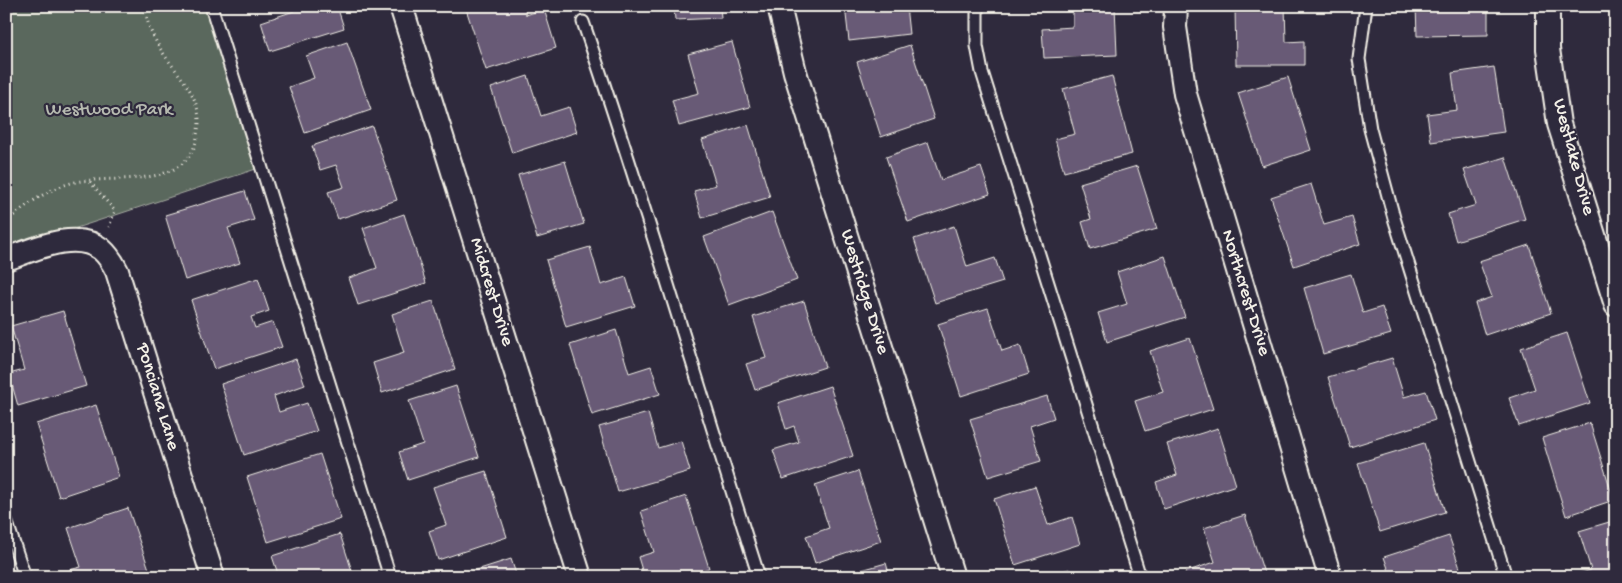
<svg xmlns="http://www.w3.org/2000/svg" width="1622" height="583" viewBox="0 0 1622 583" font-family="'Gochi Hand',sans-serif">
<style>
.green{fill:#5a675d;stroke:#a7aca2}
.building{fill:#675a76;stroke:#f4f1e8}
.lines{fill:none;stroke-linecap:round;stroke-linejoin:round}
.lane-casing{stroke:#f4f1e8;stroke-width:15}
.street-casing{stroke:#f4f1e8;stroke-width:26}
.path{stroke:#f4f1e8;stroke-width:3;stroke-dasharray:1 4;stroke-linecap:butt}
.lane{stroke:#2f2a3d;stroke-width:11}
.street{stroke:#2f2a3d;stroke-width:22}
.labels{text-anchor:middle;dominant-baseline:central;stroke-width:4.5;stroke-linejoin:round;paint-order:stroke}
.park-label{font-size:19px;fill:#b6bab0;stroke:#2f2a3d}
.street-label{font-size:19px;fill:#f4f1e8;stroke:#2f2a3d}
</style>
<rect width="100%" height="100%" fill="#2f2a3d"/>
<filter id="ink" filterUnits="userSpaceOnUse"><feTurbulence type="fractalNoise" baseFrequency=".02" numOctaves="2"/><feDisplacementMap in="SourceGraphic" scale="10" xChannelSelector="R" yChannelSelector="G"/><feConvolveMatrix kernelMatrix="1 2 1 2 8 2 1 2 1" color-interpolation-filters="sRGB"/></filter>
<g filter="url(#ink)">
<path class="green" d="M6,6H208L259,168L6,251Z"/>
<path class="building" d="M293,6H337L344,28L270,51L261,22L294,11Z
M465,6H524L526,15L544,9L556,48L486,70Z
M674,6H720L721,18L675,20Z
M845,6H906L909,34L849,41Z
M1073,6H1115L1117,55L1044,58L1042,29L1073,27Z
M1235,6H1285L1286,42L1304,41V65H1236Z
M1416,6H1488V35L1417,36Z
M1611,6H1616V70H1613Z
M347,42L371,110L305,133L289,87L314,78L306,56Z
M732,42L750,107L679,126L672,100L699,93L688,54Z
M910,45L934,119L881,137L857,62Z
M1494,67L1504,132L1431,142L1427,114L1457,110L1452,73Z
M528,76L541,116L569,107L577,132L512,153L491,88Z
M1112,76L1132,154L1064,172L1055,139L1075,134L1063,89Z
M1288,77L1311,150L1262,166L1238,93Z
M748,125L770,197L702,218L694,191L716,185L702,140Z
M372,126L397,200L338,219L328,192L344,187L336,165L320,170L312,146Z
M928,142L941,180L981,167L990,194L908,222L886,157Z
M1505,157L1525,219L1456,241L1448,214L1476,205L1464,170Z
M565,161L584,224L537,238L518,175Z
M1137,166L1157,229L1090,249L1082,222L1091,219L1080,183Z
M1311,184L1324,225L1352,217L1360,244L1294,266L1271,197Z
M245,191L254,220L228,228L240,263L185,280L165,215Z
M772,212L797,280L729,305L704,237Z
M404,214L426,283L358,305L349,278L377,268L363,228Z
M954,226L967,267L995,258L1003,282L935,303L914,239Z
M1529,245L1551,313L1485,335L1475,303L1492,297L1479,261Z
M590,247L601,285L626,277L635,306L566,327L546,260Z
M1165,256L1185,317L1107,342L1098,313L1127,304L1117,272Z
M1351,274L1363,313L1382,307L1391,334L1323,354L1304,288Z
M258,278L269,311L251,317L255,328L273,322L282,347L214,369L191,300Z
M433,301L455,369L382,393L373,363L404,353L392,314Z
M804,301L825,367L755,390L746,364L766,358L753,317Z
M988,308L1002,351L1020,345L1029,374L961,396L938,324Z
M63,311L86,386L18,406L9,374L24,370L11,326Z
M616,330L629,373L651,366L660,394L592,415L570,345Z
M1567,333L1590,403L1519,426L1509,398L1535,389L1521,348Z
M1190,338L1213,409L1145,431L1135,401L1163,392L1150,351Z
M1392,358L1404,397L1426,391L1435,420L1350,447L1328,377Z
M296,359L305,385L274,396L279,412L307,403L317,431L244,455L221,384Z
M456,386L479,457L408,480L399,452L423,444L409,401Z
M830,386L853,456L783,479L773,450L799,442L794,426L786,429L778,403Z
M1047,396L1054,418L1030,426L1041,461L988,477L970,419Z
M96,405L119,477L59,497L36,424Z
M648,413L658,448L681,441L690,471L618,492L599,427Z
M1590,423L1614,500L1566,516L1542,438Z
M1218,428L1236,485L1164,509L1156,482L1177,475L1167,444Z
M1424,443L1445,512L1380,532L1358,463Z
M320,454L341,519L268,542L247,477Z
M486,471L507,537L438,560L429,531L446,525L433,487Z
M858,471L881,541L815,563L806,536L829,528L815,485Z
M1035,486L1048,525L1072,517L1080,544L1015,565L994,499Z
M686,496L709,568L681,577H644L638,557L654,552L641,511Z
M128,508L151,575L147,577H72L69,570L81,567L68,528Z
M1245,515L1265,576L1187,577L1185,572L1215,562L1204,528Z
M1616,520V577H1569L1591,570L1579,531Z
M340,534L354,577H279L272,556Z
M1449,536L1463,577H1391L1384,557Z
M511,559L517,577H465L464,574Z
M886,563L890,577H837Z
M1069,569L1072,577H1042Z"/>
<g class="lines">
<defs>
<path id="lane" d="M211,6L390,577
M977,6V46L982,72L1140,577
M1366,6L1359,59L1370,129L1394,218L1506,577
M583,22C646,205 700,392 759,577
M6,520L25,577"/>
<path id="street" d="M401,6L580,577
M779,6L795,72L953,577
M1176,6L1175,27L1185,94L1330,577
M1548,6V49L1559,124L1616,305
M6,259C33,250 75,229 101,249C108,255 113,263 117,271L213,577"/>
</defs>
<use href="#lane" class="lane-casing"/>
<use href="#street" class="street-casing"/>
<path class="path" d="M90,182L115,211L109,227
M6,222C26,205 46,190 71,183C110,173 187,193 197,137C197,132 199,127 199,122C199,88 168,67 155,39C149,29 146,18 145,6"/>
<use href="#lane" class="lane"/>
<use href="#street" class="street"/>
</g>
</g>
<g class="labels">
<g class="park-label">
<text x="109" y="110">Westwood Park</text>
</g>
<g class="street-label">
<text transform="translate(1573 157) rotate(75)">Westlake Drive</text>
<text transform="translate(491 292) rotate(73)">Midcrest Drive</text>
<text transform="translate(864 292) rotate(73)">Westridge Drive</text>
<text transform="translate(1245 293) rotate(73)">Northcrest Drive</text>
<text transform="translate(157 397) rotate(73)">Ponciana Lane</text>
</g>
</g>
<rect width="1622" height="583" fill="none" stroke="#2f2a3d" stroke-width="25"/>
<rect x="12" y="12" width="1597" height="558" fill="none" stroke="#f4f1e8" stroke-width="2" filter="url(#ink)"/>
</svg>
